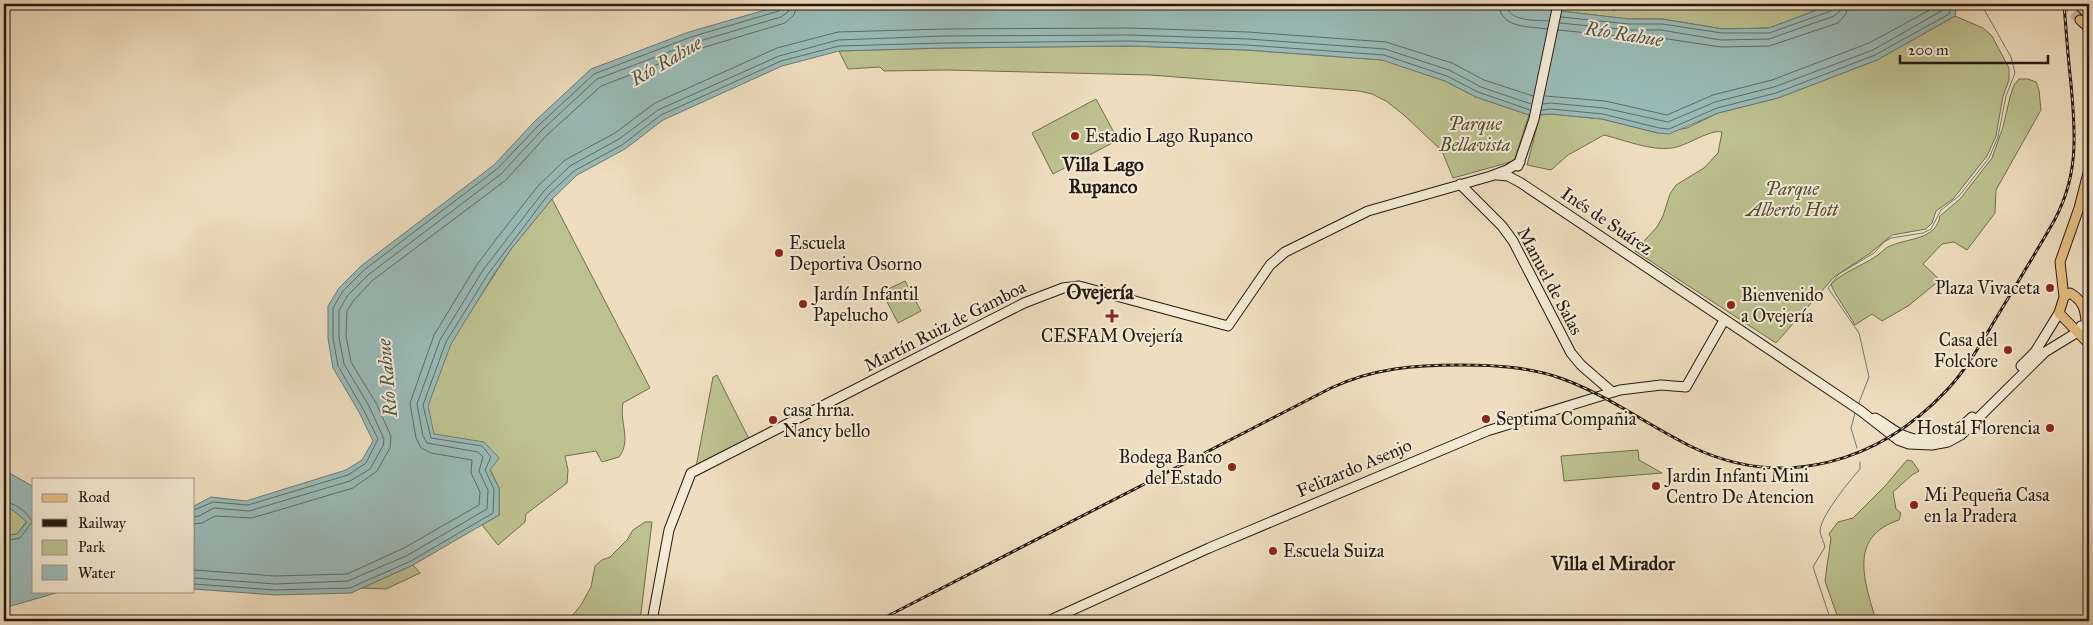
<svg xmlns="http://www.w3.org/2000/svg" width="2093" height="625" viewBox="0 0 2093 625" font-family="'IM FELL Great Primer',serif">
<style>
.green{fill:#bdc08f;stroke:#716c51}
.water{fill:#9abbb7;stroke:#6b7a75}
.lines{fill:none;stroke-linecap:round;stroke-linejoin:round}
.shore{stroke:#606a65;stroke-width:1}
.stream{stroke:#6b7a75;stroke-width:1}
.primary-tunnel{stroke:#c6b79d;stroke-width:9;stroke-dasharray:9 4.5;stroke-linecap:butt}
.secondary-casing{stroke:#251913;stroke-width:11}
.primary-casing{stroke:#251913;stroke-width:11}
.secondary{stroke:#f4ead5;stroke-width:9}
.primary{stroke:#e7bf80;stroke-width:9}
.rail-casing{stroke:#251913;stroke-width:3}
.rail{stroke:#f4ead5;stroke-width:1;stroke-dasharray:4;stroke-linecap:butt}
.poi-dot{fill:#8f2418;stroke:#f4ead5;stroke-width:2}
.labels{text-anchor:middle;dominant-baseline:central;stroke-width:4;stroke-linejoin:round;paint-order:stroke}
.park-label{font-size:18px;font-style:italic;fill:#534b38;stroke:#f4ead5}
.poi-label{font-size:18px;fill:#251913;stroke:#f4ead5;text-anchor:start}
.street-label{font-size:18px;fill:#251913;stroke:#f4ead5}
.water-label{font-size:19px;font-style:italic;fill:#4e524c;stroke:#f4ead5}
.neighbourhood-label{font-size:19px;font-weight:bold;fill:#251913;stroke:#f4ead5}
.quarter-label{font-size:20px;font-weight:bold;fill:#251913;stroke:#f4ead5}
</style>
<rect width="100%" height="100%" fill="#eedebf"/>
<filter id="stains"><feTurbulence type="fractalNoise" baseFrequency=".004" numOctaves="4"/><feColorMatrix values="0 0 0 0 .2 0 0 0 0 .09 0 0 0 0 .02 0 0 0 .5 -.17"/></filter>
<radialGradient id="worn" r=".72"><stop offset=".6" stop-color="#630" stop-opacity="0"/><stop offset="1" stop-color="#630" stop-opacity=".3"/></radialGradient>
<path class="green" d="M1499,4H1609L1614,11L1620,4H1833L1769,28L1723,29L1662,19H1629Z
M1955,16L1983,28L1992,36L2009,68V80L2003,96L1996,136L1987,156L1953,199L1936,211L1932,223L1926,229L1892,235L1869,254L1834,277L1776,343L1635,251L1657,227L1663,216L1670,194L1676,185L1704,168L1718,153L1722,132C1710,129 1687,146 1672,148C1650,151 1625,140 1604,135L1568,155L1551,170L1527,165L1540,115L1551,114L1602,119L1658,133L1687,128L1718,113L1778,98L1877,60Z
M1131,46L1247,50L1383,60L1445,81L1476,97L1529,115L1514,161L1453,178L1442,151L1404,115L1386,101L1372,94L1359,91L1150,75L946,70L884,71L880,67L848,69L839,51L944,48Z
M2019,79H2028L2036,82L2039,90L2041,110L1996,190L1995,213L1967,250L1954,242L1942,244L1923,264L1940,280L1908,306L1882,321L1872,314L1855,325C1849,314 1833,292 1831,284C1845,271 1862,266 1878,255C1882,252 1885,248 1890,246C1908,238 1936,240 1940,216L1960,199L1992,158L2003,127L2010,97L2014,85Z
M1096,99L1118,140L1053,174L1032,133Z
M552,199L650,388L623,403C619,422 632,440 619,457L602,462L596,451L565,456L568,470L567,483L526,514L525,522L498,545L482,525L499,515V488L490,469L430,439L423,405L446,342L476,303L511,249Z
M905,281L921,311L898,323L882,292Z
M717,375L749,439L696,467L713,377Z
M1638,450L1639,460L1662,473L1564,481L1561,456Z
M1907,460L1912,461L1919,471L1912,475L1893,492L1896,509L1901,513L1899,520C1847,537 1865,582 1876,621H1839L1825,581L1831,538L1829,534L1838,522L1853,518L1885,486Z
M9,507L27,521L17,534L8,535L4,538V508Z
M645,522H652L640,621H568L581,605L591,587L595,566L602,560L610,557L627,540L633,530Z
M413,565L420,573L386,589L362,588Z"/>
<path class="water" d="M786,4H1499L1629,19H1662L1723,29L1769,28L1833,4H1957L1955,16L1877,60L1778,98L1718,113L1669,134L1658,133L1602,119L1551,114L1529,115L1476,97L1445,81L1382,60L1247,50L1131,46L944,48L839,51L782,66L663,120L625,149L577,175L552,199L511,249L492,277L451,344L428,406L434,434L484,442L499,458L490,470L499,488V515L413,565L351,593L275,595L194,589V506L211,497L246,501L346,470L362,460L373,441L359,412L333,368L328,338V306L339,288L361,266L494,165L534,122L591,69L689,32Z
M4,470L34,487V591H63L4,608V538L8,535L17,534L27,522L9,507L4,508Z"/>
<g class="lines">
<path class="shore" d="M1499,4C1500,29 1529,26 1547,29
M1506,4C1508,22 1535,20 1549,21
M1561,17L1629,24H1662L1722,33H1769L1831,11L1835,4
M1560,23L1629,30H1661L1721,40L1769,39L1834,16L1840,11L1841,4
M1558,30L1628,37L1661,38L1721,47L1769,46L1838,23L1846,14L1848,4
M1545,96L1605,101L1667,115L1713,95L1772,80L1869,43L1928,11L1937,4
M1543,104L1551,103L1604,108L1668,122L1715,102L1774,87L1873,50L1943,10L1944,4
M1542,110L1551,109L1603,114L1659,128L1669,129L1717,108L1776,93L1875,55L1949,14L1951,4
M4,503C13,501 29,513 32,522L20,538L4,541
M194,510L213,502L248,505L348,475L366,463L378,439L363,409L338,366L333,338V308L343,291L364,270L497,169L538,126L594,74L691,37L779,11L782,8L783,4
M194,517L199,516L214,508L249,511L350,481L370,469L383,446L384,439L369,406L344,364L339,337V310L348,295L368,275L501,174L542,130L597,79L693,43L781,17L788,12L789,4
M194,524L202,523L215,516L252,518L353,488L377,471L390,448L391,436L376,403L351,362L346,336L347,311L354,300L373,280L506,180L547,135L601,86L695,50L785,23L794,15L797,4
M194,570L275,576L347,574L404,548L479,505L480,492L471,473L472,460L431,453L421,448L416,438L410,403L434,335L476,266L497,238L538,186L565,160L615,133L655,103L777,48L838,32L943,29L1130,28L1248,32L1386,42L1452,63L1484,80L1533,96
M194,578L275,584L348,581L408,555L487,509L488,490L479,471L483,457L478,452L427,443L423,436L417,404L440,340L483,270L544,191L570,166L619,139L658,110L779,56L838,40L943,36L1130,35L1248,39L1385,49L1449,70L1481,87L1531,104
M194,584L275,590L350,588L411,561L493,513L494,489L485,470L491,457L482,446L431,438L423,405L446,342L488,274L548,195L574,171L622,145L661,115L781,61L839,46L944,43L1130,41L1247,45L1384,55L1447,76L1478,92L1530,110"/>
<path class="stream" d="M1858,405L1869,377L1859,333L1828,288L1839,274L1874,253L1884,242L1891,238L1923,233L1931,229L1941,210L1959,196L1989,158L1998,137L2006,96L2015,73L2011,57L1981,4
M1855,413L1851,428L1857,448
M1831,621L1813,567L1825,547C1824,542 1821,537 1820,532C1819,518 1850,480 1860,469V462"/>
<path class="primary-tunnel" d="M2063,4L2080,20"/>
<defs>
<path id="secondary" d="M1518,166L1534,119L1558,4
M1497,175L1508,176L1521,183L1861,411L1898,440L1909,444L1932,445L1948,442L1961,435L2045,352L2076,333L2081,326
M1460,184L1502,226L1513,241L1571,353L1581,365L1612,392
M2021,366L2035,352L2059,313
M1875,418C1885,423 1894,432 1905,436C1928,446 1956,434 1972,417
M652,621L669,530L691,473L1024,303L1063,288L1079,286L1228,326L1270,265L1285,252L1368,211L1491,176L1507,170L1520,162
M1048,621L1209,548L1487,431L1620,390L1661,385L1686,387L1723,322"/>
<path id="primary" d="M2081,7L2089,15
M2080,20L2089,28
M2089,169L2079,208L2060,262L2064,297L2059,313L2089,344
M2064,297L2070,293C2082,300 2085,308 2086,321"/>
</defs>
<use href="#secondary" class="secondary-casing"/>
<use href="#primary" class="primary-casing"/>
<use href="#secondary" class="secondary"/>
<use href="#primary" class="primary"/>
<defs>
<path id="rail" d="M878,621L1331,388C1374,368 1415,365 1461,365C1496,365 1530,367 1563,379C1609,396 1649,426 1692,447C1784,491 1879,462 1946,391C1966,370 1980,345 1995,320C2013,290 2032,259 2050,228C2079,180 2076,137 2071,84C2068,57 2066,30 2064,4"/>
</defs>
<use href="#rail" class="rail-casing"/>
<use href="#rail" class="rail"/>
</g>
<g class="poi-dot">
<circle cx="1075" cy="136" r="5"/>
<circle cx="779" cy="253" r="5"/>
<circle cx="2050" cy="288" r="5"/>
<circle cx="803" cy="304" r="5"/>
<circle cx="1731" cy="305" r="5"/>
<path d="M1109.5 308.5h5v5h5v5h-5v5h-5v-5h-5v-5h5z"/>
<circle cx="2008" cy="350" r="5"/>
<circle cx="1486" cy="419" r="5"/>
<circle cx="773" cy="420" r="5"/>
<circle cx="2050" cy="428" r="5"/>
<circle cx="1232" cy="467" r="5"/>
<circle cx="1656" cy="486" r="5"/>
<circle cx="1914" cy="505" r="5"/>
<circle cx="1273" cy="551" r="5"/>
</g>
<g class="labels">
<g class="park-label">
<text x="1475" y="124">Parque<tspan x="1475" dy="21">Bellavista</tspan></text>
<text x="1792" y="189">Parque<tspan x="1792" dy="21">Alberto Hott</tspan></text>
</g>
<g class="poi-label">
<text x="1085" y="136">Estadio Lago Rupanco</text>
<text x="789" y="243">Escuela<tspan x="789" dy="21">Deportiva Osorno</tspan></text>
<text x="2040" y="288" text-anchor="end">Plaza Vivaceta</text>
<text x="813" y="294">Jardín Infantil<tspan x="813" dy="21">Papelucho</tspan></text>
<text x="1741" y="295">Bienvenido<tspan x="1741" dy="21">a Ovejería</tspan></text>
<text x="1112" y="336" text-anchor="middle">CESFAM Ovejería</text>
<text x="1998" y="340" text-anchor="end">Casa del<tspan x="1998" dy="21">Folckore</tspan></text>
<text x="783" y="410">casa hrna.<tspan x="783" dy="21">Nancy bello</tspan></text>
<text x="1496" y="419">Septima Compañia</text>
<text x="2040" y="428" text-anchor="end">Hostal Florencia</text>
<text x="1222" y="457" text-anchor="end">Bodega Banco<tspan x="1222" dy="21">del Estado</tspan></text>
<text x="1666" y="476">Jardin Infanti Mini<tspan x="1666" dy="21">Centro De Atencion</tspan></text>
<text x="1924" y="495">Mi Pequeña Casa<tspan x="1924" dy="21">en la Pradera</tspan></text>
<text x="1283" y="551">Escuela Suiza</text>
</g>
<g class="street-label">
<text transform="translate(1607 221) rotate(34)">Inés de Suárez</text>
<text transform="translate(1550 281) rotate(62)">Manuel de Salas</text>
<text transform="translate(945 326) rotate(-27)">Martín Ruiz de Gamboa</text>
<text transform="translate(1354 468) rotate(-23)">Felizardo Asenjo</text>
</g>
<g class="water-label">
<text transform="translate(1624 34) rotate(9)">Río Rahue</text>
<text transform="translate(666 61) rotate(-30)">Río Rahue</text>
<text transform="translate(387 378) rotate(-95)">Río Rahue</text>
</g>
<g class="neighbourhood-label">
<text x="1103" y="164">Villa Lago<tspan x="1103" dy="22">Rupanco</tspan></text>
<text x="1613" y="563">Villa el Mirador</text>
</g>
<g class="quarter-label">
<text x="1100" y="292">Ovejería</text>
</g>
</g>
<rect width="2093" height="625" fill="none" stroke="#eedebf" stroke-width="20"/>
<rect x="5" y="5" width="2083" height="615" fill="none" stroke="#251913" stroke-width="2.5"/>
<rect x="10" y="10" width="2073" height="605" fill="none" stroke="#251913"/>
<rect x="32" y="478" width="162" height="115" fill="#f4ead5" stroke="#a19687"/>
<rect x="42" y="494" width="25" height="8" fill="#e7bf80" stroke="#a19687"/>
<text x="78" y="502" font-size="15" fill="#251913">Road</text>
<rect x="42" y="519" width="25" height="8" fill="#251913" stroke="#a19687"/>
<text x="78" y="528" font-size="15" fill="#251913">Railway</text>
<rect x="42" y="540" width="25" height="15" fill="#bdc08f" stroke="#a19687"/>
<text x="78" y="552" font-size="15" fill="#251913">Park</text>
<rect x="42" y="565" width="25" height="15" fill="#9abbb7" stroke="#a19687"/>
<text x="78" y="578" font-size="15" fill="#251913">Water</text>
<path d="M1900 55v8h148v-8" fill="none" stroke="#251913" stroke-width="2.5"/>
<text x="1908" y="55" font-size="15" fill="#251913" stroke="#f4ead5" stroke-width="4" paint-order="stroke">200 m</text>
<rect width="100%" height="100%" filter="url(#stains)"/>
<rect width="100%" height="100%" fill="url(#worn)"/>
</svg>
